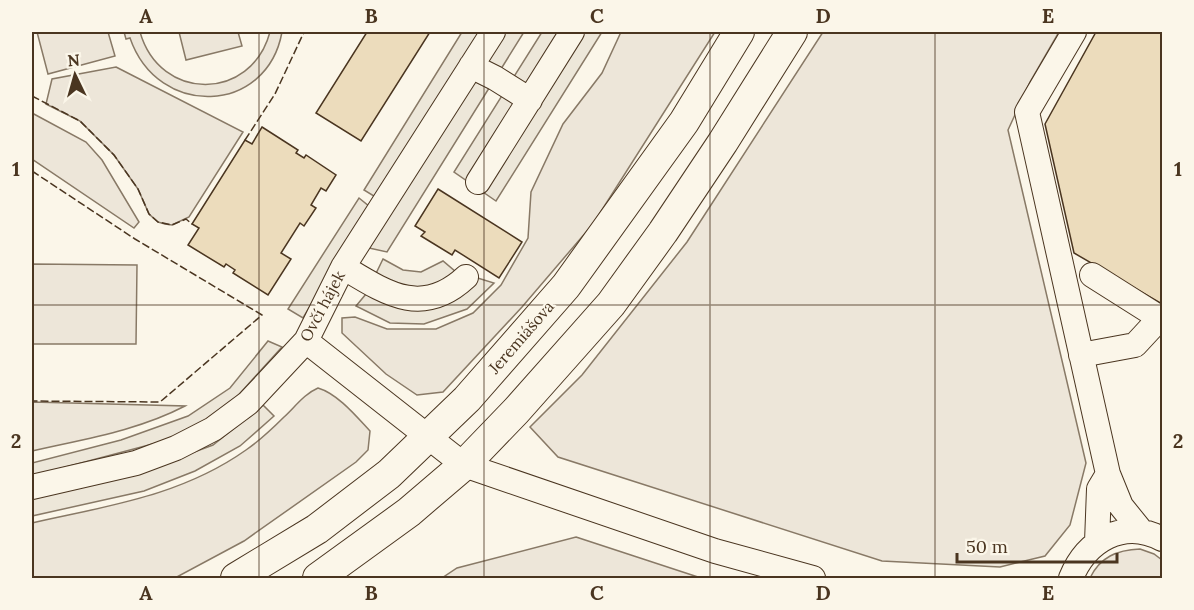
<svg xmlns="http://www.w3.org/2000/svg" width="1194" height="610" viewBox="0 0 1194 610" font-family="Lora,serif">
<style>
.green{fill:#ede6d9;stroke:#887966;stroke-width:1.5}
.parking{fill:#ede7d9;stroke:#887966;stroke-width:1.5}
.building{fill:#ecdcbc;stroke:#4a3520;stroke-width:1.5}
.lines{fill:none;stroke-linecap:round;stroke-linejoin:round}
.minor-casing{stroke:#4a3520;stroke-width:26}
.major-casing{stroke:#4a3520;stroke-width:32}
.minor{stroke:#fbf6e9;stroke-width:24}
.major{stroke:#fbf6e9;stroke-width:30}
.fence{stroke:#4a3520;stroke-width:1.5;stroke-dasharray:8 3;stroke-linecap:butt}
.grid{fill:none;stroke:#4a3520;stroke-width:1.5;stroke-opacity:0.55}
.labels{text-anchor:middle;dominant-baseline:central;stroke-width:4.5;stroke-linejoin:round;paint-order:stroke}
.street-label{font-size:16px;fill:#4a3520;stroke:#fbf6e9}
.neatline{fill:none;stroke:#4a3520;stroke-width:2}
.grid-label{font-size:20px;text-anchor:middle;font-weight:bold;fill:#4a3520}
</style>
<rect width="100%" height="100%" fill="#fbf6e9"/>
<path class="green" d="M37,32H108L115,56L48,74Z
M124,32H140C160,102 251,102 270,32H282C267,115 158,119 130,38L126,39Z
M179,32H238L242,46L186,60Z
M621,32H715L593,224L522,307L443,392L417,395L386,374L342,333V318L355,317L387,329H436L473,313L501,285L528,238L531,192L563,124L602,73Z
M823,32H1059L1030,82L1008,130L1086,463L1070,525L1045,556L1000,567L882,561L558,457L530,427L582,375L687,242Z
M116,67L243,132L189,217L172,225L165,224L158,222L149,214L138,189L114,155L80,121L46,104L52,79Z
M32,113L86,142L102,160L139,222L134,228L32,159Z
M32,264L137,265L136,344H32Z
M318,388C338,394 356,416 370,431L368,450L356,462L244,541L175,578H32V523C107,506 181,496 246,450C259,441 272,429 284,417C295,407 304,394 318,388Z
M32,402L185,406C137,431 84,439 32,451Z
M576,537L701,578H442L457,568Z
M1140,549L1154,554L1162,560V578H1090C1100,557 1117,550 1140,549Z"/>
<path class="parking" d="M462,32H481L377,198L364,190Z
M503,32H524L387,252L369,248L474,75Z
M542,32H602L496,201L454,172Z
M359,198L370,207L303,318L288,309Z
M383,259L403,270L421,272L443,261L455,271L494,283L467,309L424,324L390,323L356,306L366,294Z
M268,341L282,347L224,411L179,437L32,476V463L121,440L188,416L230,388Z
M263,405L274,416L240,446L195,471L144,491L32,516V498L140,472L213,445Z"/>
<path class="building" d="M367,32H430L361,141L316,113Z
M1096,32H1162V304L1074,253L1045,124Z
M262,127L298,150L296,153L304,158L306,155L336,175L326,191L321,188L311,205L316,208L304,226L300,223L281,253L291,259L268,295L233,273L235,270L226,264L224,267L188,245L199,228L192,224L245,140L252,144Z
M438,189L522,242L499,278L455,250L452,255L421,236L425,232L415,226Z"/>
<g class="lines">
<defs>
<path id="minor" d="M1074,32L1027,112L1108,474L1121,506L1142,532
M471,66L495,78L530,100
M478,182L572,32
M343,267C386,293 422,318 466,277
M306,341L464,465L715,551L813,578
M1081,355L1135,345L1160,318L1092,275
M32,487L136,463L176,448L213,429L248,403L306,341L343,267L493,32
M1097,542L1099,489L1108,474
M1071,578C1086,541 1123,518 1162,539"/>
<path id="major" d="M236,578L317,529L389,474L467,399L566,286L684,122L739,32
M318,578L409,512L464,465L516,411L611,304L663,232L723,142L792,32"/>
</defs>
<use href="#minor" class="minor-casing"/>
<use href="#major" class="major-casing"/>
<use href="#minor" class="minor"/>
<use href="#major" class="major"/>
<path class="fence" d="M32,96L80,121L114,155L138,189L149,214L158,222L172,225L186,219L192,224
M245,140L275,94L304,32
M32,171L135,239L262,315L160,402L32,401"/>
</g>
<path class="grid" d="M259,32V578M484,32V578M710,32V578M935,32V578M32,305H1162"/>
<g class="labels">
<g class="street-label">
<text transform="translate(322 306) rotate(-62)">Ovčí hájek</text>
<text transform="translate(521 337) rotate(-49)">Jeremiášova</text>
</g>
</g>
<rect width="1194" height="610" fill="none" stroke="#fbf6e9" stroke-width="66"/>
<g transform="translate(75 75) rotate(355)" stroke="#fbf6e9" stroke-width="4.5" paint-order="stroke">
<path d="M0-4.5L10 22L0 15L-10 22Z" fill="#4a3520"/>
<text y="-9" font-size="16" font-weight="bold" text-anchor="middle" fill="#4a3520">N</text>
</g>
<path d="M957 553v9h160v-9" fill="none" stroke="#4a3520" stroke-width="3"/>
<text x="966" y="553" font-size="18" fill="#4a3520" stroke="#fbf6e9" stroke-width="4.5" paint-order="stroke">50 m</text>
<rect x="33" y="33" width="1128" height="544" class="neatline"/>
<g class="grid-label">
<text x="146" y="23">A</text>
<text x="371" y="23">B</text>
<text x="597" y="23">C</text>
<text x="823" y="23">D</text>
<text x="1048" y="23">E</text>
<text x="16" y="176">1</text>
<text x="1178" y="176">1</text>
<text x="16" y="448">2</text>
<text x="1178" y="448">2</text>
<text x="146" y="600">A</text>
<text x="371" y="600">B</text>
<text x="597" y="600">C</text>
<text x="823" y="600">D</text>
<text x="1048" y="600">E</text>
</g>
</svg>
